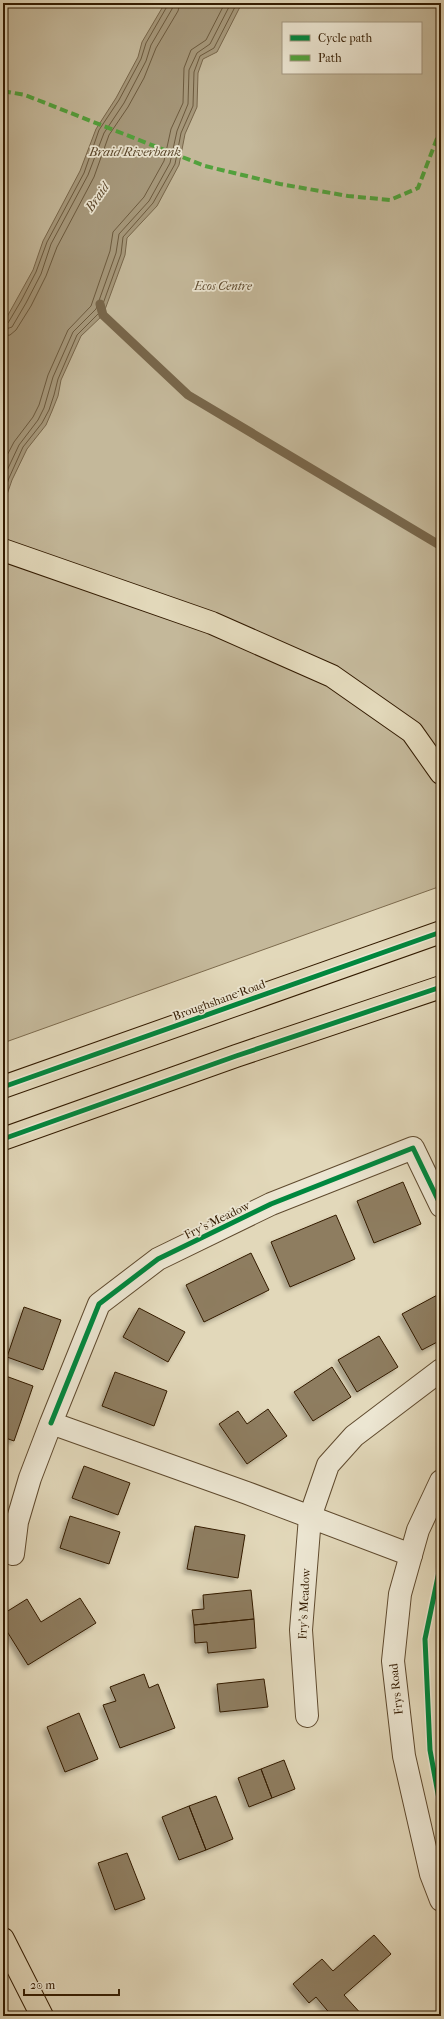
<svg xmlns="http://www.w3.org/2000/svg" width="444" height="2019" viewBox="0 0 444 2019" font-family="'IM FELL French Canon',serif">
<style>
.green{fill:#c4b89a;stroke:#7c6a4d;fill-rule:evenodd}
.water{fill:#a6987b;stroke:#78664a}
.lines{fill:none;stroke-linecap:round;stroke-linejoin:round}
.shore{stroke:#6c5a3e;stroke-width:1}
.stream{stroke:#78664a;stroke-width:9}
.building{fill:#8e7d61;stroke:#331b00;filter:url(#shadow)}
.minor-casing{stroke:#5f4a2e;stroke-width:24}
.tertiary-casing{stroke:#5f4a2e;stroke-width:24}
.primary-casing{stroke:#331b00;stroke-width:24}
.motorway-casing{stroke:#331b00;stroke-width:24}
.minor{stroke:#ece6d2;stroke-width:22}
.tertiary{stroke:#ece6d2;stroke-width:22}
.primary{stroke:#e2d8ba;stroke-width:22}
.motorway{stroke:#e2d8ba;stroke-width:22}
.quiet{stroke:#52a13c;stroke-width:4;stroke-dasharray:8 4;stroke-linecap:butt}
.cycleway-casing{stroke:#ece6d2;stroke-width:8}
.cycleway{stroke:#00873e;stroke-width:5}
.labels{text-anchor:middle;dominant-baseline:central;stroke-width:3.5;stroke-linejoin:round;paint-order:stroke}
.park-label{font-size:12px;font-style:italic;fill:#5e4a2e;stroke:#ece6d2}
.street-label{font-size:12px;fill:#331b00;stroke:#ece6d2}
.water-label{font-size:13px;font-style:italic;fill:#5b472b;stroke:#ece6d2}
</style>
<defs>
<filter id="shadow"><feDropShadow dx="-3.5" dy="3.5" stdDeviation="2" flood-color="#0004"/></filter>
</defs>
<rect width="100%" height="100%" fill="#e2d8ba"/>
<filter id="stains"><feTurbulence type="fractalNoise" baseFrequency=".005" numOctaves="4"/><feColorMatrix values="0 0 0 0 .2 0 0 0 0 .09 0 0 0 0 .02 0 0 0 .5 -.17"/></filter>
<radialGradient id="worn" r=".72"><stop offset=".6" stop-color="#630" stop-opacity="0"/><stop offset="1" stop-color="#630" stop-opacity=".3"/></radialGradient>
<path class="green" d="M3,3H441V886L3,1043ZM283,23H421V73H283Z"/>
<path class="water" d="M165,3H242L217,52L203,59L198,73L197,107L185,134L179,165L157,206L127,238L125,255L103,315L81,336L61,380L58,396L52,411L46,425L27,449L12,480L3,506V324L33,270L43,241L80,171L96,129L116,98L138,57L142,42Z"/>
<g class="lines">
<path class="shore" d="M3,325L8,323L21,301L36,272L47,242L84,173L99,130L119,100L141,59L146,43L169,3
M3,330L12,327L26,303L41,274L51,244L88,175L104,133L124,103L146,61L151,45L172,9L174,3
M3,336L10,335L16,330L31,306L46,276L57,247L94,177L109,135L128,107L144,78L156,48L178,11L180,3
M3,463L14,442L33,417L39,405L48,375L68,330L91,306L110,251L113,232L144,197L164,161L171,129L183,103L184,68L191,50L206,40L225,3
M3,479L19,445L38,420L44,408L53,377L73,332L96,309L116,253L119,234L149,201L170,163L177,131L188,104L189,70L197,53L210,44L231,3
M3,496L9,478L23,447L42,423L49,410L54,395L58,379L77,335L100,312L121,254L123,237L153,203L175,164L181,133L193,106L194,72L200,56L214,48L237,3"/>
<path class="stream" d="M100,304L103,315L188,395L441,546"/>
</g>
<path class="building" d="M403,1182L421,1224L374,1243L357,1201Z
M336,1215L355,1259L290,1287L271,1242Z
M251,1253L269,1290L204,1322L186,1285Z
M441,1293V1340L422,1350L402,1314Z
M24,1307L61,1320L43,1370L7,1357Z
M139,1308L185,1332L168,1362L123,1337Z
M379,1336L398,1367L357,1392L338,1360Z
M332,1367L351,1397L313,1421L294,1392Z
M115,1372L167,1391L154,1426L102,1406Z
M3,1375L33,1386L14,1441L3,1437Z
M268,1409L287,1436L247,1464L219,1424L238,1411L247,1424Z
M84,1466L130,1483L118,1515L72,1498Z
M70,1516L120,1532L109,1564L60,1548Z
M195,1526L245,1535L238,1578L187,1569Z
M251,1590L254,1619L194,1625L192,1610L204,1609L203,1595Z
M80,1598L96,1623L28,1665L3,1625V1614L27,1599L41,1622Z
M254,1619L256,1648L208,1653L207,1642L195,1643L194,1625Z
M144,1674L149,1688L158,1684L175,1728L120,1748L103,1705L116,1701L110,1687Z
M264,1679L268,1707L220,1712L217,1684Z
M79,1713L98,1759L65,1772L47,1727Z
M284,1760L295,1789L272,1798L261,1769Z
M261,1769L272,1798L249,1807L238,1778Z
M216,1796L233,1839L206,1850L189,1806Z
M189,1806L206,1850L179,1860L162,1817Z
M127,1853L145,1899L115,1910L98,1863Z
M374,1935L391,1954L344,1995L363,2016H332L316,1997L309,2003L293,1984L322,1959L333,1971Z"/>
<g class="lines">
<defs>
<path id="minor" d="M51,1423L99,1304L158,1259L271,1204L413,1148L441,1206
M13,1554L17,1522L30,1478L51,1423L247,1493L411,1555
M307,1716L301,1630L310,1517L328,1465L354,1436L441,1370"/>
<path id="tertiary" d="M441,1481L418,1530L400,1594L393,1661L404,1756L431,1874L441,1900"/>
<path id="primary" d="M3,1087L441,932
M3,1139L236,1056L441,987"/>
<path id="motorway" d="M3,550L212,623L332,676L412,732L441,773
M3,1939L42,2016"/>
</defs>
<use href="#minor" class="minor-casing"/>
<use href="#tertiary" class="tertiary-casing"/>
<use href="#primary" class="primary-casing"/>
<use href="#motorway" class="motorway-casing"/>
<use href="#minor" class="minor"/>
<use href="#tertiary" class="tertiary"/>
<use href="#primary" class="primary"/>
<use href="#motorway" class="motorway"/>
<path class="quiet" d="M3,91L25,95L205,166L280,184L348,196L390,200L418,188L441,128"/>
<defs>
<path id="cycleway" d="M3,1087L441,932
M3,1139L236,1056L441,987
M51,1423L99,1304L158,1259L271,1204L413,1148L441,1206
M441,1562L425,1639L430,1750L441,1810"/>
</defs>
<use href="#cycleway" class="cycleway-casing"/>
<use href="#cycleway" class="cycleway"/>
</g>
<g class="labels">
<g class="park-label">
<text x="223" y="286">Ecos Centre</text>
</g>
<g class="street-label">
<text transform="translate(219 1000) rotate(-20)">Broughshane Road</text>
<text transform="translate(217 1220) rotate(-26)">Fry's Meadow</text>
<text transform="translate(304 1604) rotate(-87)">Fry's Meadow</text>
<text transform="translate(396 1689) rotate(-96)">Frys Road</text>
</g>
<g class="water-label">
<text x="135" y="151">Braid Riverbank</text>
<text transform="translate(97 197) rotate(-55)">Braid</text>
</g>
</g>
<rect width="444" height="2019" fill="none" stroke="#e2d8ba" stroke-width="16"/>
<rect x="4" y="4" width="436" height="2011" fill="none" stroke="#331b00" stroke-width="2"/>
<rect x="8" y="8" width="428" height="2003" fill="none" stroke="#331b00"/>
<rect x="282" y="22" width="140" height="52" fill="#ece6d2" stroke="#a2957e"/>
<rect x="290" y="35" width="20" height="6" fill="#00873e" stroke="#a2957e"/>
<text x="318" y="42" font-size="12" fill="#331b00">Cycle path</text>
<rect x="290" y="55" width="20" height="6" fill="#52a13c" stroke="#a2957e"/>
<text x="318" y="62" font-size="12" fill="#331b00">Path</text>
<path d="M24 1989v6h95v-6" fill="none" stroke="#331b00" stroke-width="2"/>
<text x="30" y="1989" font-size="12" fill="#331b00" stroke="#ece6d2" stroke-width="3" paint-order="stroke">20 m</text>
<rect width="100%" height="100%" filter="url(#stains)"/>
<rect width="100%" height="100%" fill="url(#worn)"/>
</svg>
